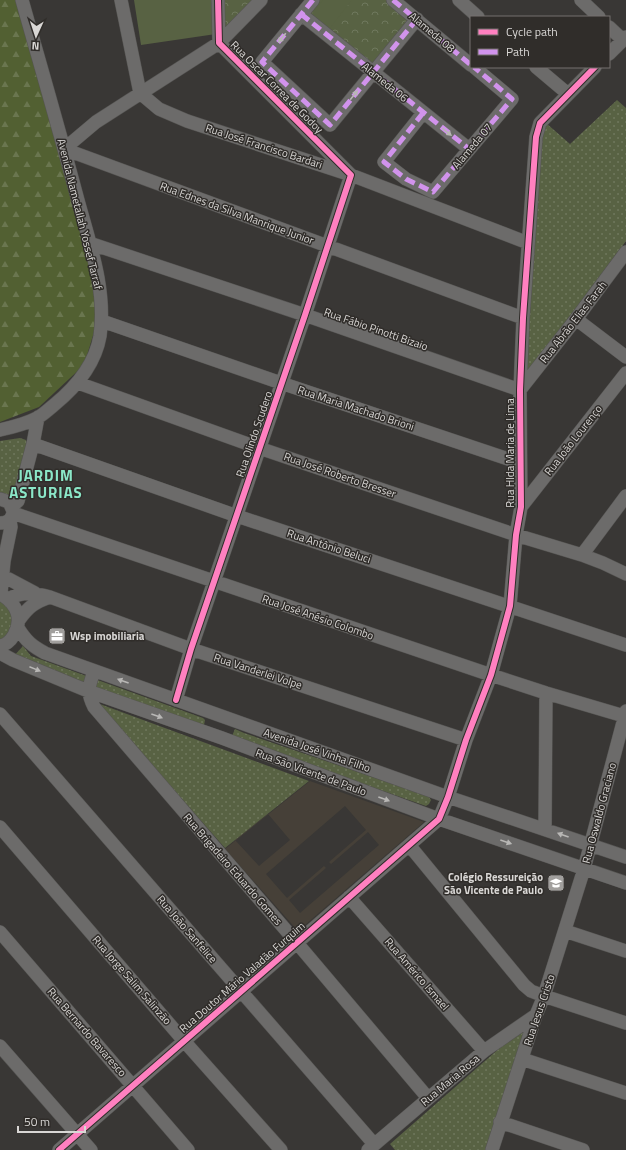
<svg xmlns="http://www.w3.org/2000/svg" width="626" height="1150" viewBox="0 0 626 1150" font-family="'Titillium Web',sans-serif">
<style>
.built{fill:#464038;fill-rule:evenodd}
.grass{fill:url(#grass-dots)}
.forest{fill:url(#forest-firs)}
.park{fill:url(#park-crowns)}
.garden{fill:#586243}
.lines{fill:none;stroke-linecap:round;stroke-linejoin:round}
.minor-casing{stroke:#555452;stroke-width:14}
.minor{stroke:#6c6b6a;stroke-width:13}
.quiet{stroke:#d193ec;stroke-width:5;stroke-dasharray:10 5;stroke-linecap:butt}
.cycleway-casing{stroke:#302d2a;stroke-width:8}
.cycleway{stroke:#ff80c0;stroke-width:6}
.oneway{fill:#b8b7b5}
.labels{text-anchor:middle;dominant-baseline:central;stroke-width:3;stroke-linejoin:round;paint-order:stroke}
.street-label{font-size:11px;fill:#d9d7d5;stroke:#302d2a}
.poi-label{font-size:11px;font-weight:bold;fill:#d9d7d5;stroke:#302d2a;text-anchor:start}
.district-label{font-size:15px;font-weight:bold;letter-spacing:1px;fill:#8be7c8;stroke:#302d2a}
</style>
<defs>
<pattern id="grass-dots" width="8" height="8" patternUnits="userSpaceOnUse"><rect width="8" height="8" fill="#586243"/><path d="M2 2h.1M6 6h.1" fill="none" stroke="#6f785d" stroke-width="1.8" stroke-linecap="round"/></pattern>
<pattern id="forest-firs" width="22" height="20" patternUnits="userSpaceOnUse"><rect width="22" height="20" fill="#526032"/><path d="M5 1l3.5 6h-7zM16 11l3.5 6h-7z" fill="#6a764f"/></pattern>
<pattern id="park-crowns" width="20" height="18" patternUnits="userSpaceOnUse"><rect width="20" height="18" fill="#586243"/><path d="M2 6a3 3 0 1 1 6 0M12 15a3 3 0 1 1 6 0" fill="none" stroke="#6f785d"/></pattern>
</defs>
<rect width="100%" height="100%" fill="#393735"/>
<path class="built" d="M310,781L424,822L298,931L225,849ZM345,806L366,830L329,862L331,864L368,832L379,845L300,913L289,900L326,868L324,866L287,898L266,874ZM268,814L290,840L259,866L235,840Z"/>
<path class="grass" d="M617,100L626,108V241L525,376L540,143L546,123L570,144Z
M20,438L26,440L28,445L15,498L0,495V441Z
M0,600L4,602L13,617L9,634L0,641Z
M23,646L31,656L203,718L205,720L204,725L200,727L13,657Z
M97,703L309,781L225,848Z
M235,729L244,733L428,796L431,800L429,804L426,806L234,739L232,736Z
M519,1031H526L487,1150H395L390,1144Z"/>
<path class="forest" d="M0,0H17L97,291L95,329L84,365L39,407L0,422Z"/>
<path class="park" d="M224,0H254L225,32Z
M319,0H386L410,19L371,65L307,15Z"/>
<path class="garden" d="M134,0H211L216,34L141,45Z
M323,0H352L329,29L311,15Z"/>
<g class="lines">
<defs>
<path id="minor" d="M121,0L140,93L159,109L187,121L351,175L528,243
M261,0L219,43L96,122L64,149L523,318
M313,0L262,62L330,125L417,19
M393,0L471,65
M459,0L478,17
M581,0L599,17
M301,14L469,149
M609,27L623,40
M609,54L626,37
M536,67L568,94
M423,113L384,162L406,179L433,192L512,99L474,67
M89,243L305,315L520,390L576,319L626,252
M576,319L626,357
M102,321L281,383L520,463
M78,383L259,448L516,535L582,555L603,563L626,574
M0,430C13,427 26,424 37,418C43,415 49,409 54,405C76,387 95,365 100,336C107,288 88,239 76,193C59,129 40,64 22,0
M33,444L237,516L626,645
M0,499L9,502L13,511C13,519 8,523 0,523
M12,506L18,501L33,444L38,417
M521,507L626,373
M13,513L491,675L546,693L624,716
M582,555L626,496
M3,576L35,593
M1,594L4,561L11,527L10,520
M8,599C23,591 35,593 50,597L191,649L466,740
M19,620C29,606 34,603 50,597
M18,628C26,641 32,646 45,653L448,797L626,857
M0,646C6,645 11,640 14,635C23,619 17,604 2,595
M0,653L13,660L88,691L222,738L439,819L626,883
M94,671C89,687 86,691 94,707L297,943L428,1098
M176,700L191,649L305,315L351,175L219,43L218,0
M0,714L374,1144
M0,827L184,1041L281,1150
M545,829L546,693
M409,845L524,985L531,991L544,996L626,1023
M349,897L484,1051
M565,931L626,951
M0,932L188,1150
M0,1046L91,1150
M522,1059L626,1093
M500,1122L583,1150
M59,1150L439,819L448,797L466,740L491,675L510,606L516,535L521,507L520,390L523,318L536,137L540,123L595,67
M368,1150L484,1051L536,1015
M492,1150L536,1015L544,996L584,869L626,711"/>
</defs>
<use href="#minor" class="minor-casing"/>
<use href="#minor" class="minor"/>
<path class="quiet" d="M313,0L262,62L330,125L417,19
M393,0L471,65
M301,14L469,149
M423,113L384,162L406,179L433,192L512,99L474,67"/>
<defs>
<path id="cycleway" d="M176,700L191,649L305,315L351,175L219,43L218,0
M59,1150L439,819L448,797L466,740L491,675L510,606L516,535L521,507L520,390L523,318L536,137L540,123L595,67"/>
</defs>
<use href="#cycleway" class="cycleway-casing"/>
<use href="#cycleway" class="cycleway"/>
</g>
<defs><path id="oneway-solid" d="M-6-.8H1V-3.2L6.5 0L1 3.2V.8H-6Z"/></defs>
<g class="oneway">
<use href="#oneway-solid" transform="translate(282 38) rotate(129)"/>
<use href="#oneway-solid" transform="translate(354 95) rotate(-51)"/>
<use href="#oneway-solid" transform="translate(447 132) rotate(39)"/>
<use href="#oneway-solid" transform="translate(35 669) rotate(22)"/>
<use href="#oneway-solid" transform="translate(123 681) rotate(-160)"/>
<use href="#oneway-solid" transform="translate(157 716) rotate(20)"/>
<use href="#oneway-solid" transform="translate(384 799) rotate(20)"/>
<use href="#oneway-solid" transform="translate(563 835) rotate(-160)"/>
<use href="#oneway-solid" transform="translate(506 842) rotate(19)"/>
</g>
<defs>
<symbol id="office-square" viewBox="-11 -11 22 22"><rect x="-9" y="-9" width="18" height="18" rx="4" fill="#a19f9d" stroke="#302d2a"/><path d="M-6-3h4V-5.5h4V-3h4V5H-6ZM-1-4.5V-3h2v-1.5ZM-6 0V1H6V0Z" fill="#fff"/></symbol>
<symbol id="school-square" viewBox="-11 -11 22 22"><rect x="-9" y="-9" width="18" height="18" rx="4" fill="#a19f9d" stroke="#302d2a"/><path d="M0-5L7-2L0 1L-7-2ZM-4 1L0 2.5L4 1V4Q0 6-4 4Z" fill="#fff"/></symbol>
</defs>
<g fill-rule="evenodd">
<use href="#office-square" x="47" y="626" width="20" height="20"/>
<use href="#school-square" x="546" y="873" width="20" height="20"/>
</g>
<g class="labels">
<g class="street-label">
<text transform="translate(432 32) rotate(40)">Alameda 08</text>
<text transform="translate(385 82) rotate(39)">Alameda 06</text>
<text transform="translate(277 87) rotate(45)">Rua Oscar Correa de Godoy</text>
<text transform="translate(264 146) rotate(18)">Rua José Francisco Bardari</text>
<text transform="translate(472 146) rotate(-50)">Alameda 07</text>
<text transform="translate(237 213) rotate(20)">Rua Ednes da Silva Manrique Junior</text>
<text transform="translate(80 214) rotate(76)">Avenida Nametallah Yossef Tarraf</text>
<text transform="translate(573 322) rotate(-52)">Rua Abrão Elias Farah</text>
<text transform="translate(376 329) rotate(19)">Rua Fábio Pinotti Bizaio</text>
<text transform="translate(356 408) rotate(18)">Rua Maria Machado Brioni</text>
<text transform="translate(254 434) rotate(-71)">Rua Olindo Scudero</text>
<text transform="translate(573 440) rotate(-52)">Rua João Lourenço</text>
<text transform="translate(510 453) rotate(-90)">Rua Hlda Maria de Lima</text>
<text transform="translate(340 475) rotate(19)">Rua José Roberto Bresser</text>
<text transform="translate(329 546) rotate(18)">Rua Antônio Beluci</text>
<text transform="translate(318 617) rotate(19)">Rua José Anésio Colombo</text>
<text transform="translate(258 671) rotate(18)">Rua Vanderlei Volpe</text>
<text transform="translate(317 750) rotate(19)">Avenida José Vinha Filho</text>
<text transform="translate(311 772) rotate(20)">Rua São Vicente de Paulo</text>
<text transform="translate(599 813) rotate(-75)">Rua Oswaldo Graciano</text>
<text transform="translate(233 869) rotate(49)">Rua Brigadeiro Eduardo Gomes</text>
<text transform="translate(187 929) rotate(49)">Rua João Sanfelice</text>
<text transform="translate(417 974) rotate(49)">Rua Américo Ismael</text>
<text transform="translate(242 977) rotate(-41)">Rua Doutor Mário Valadão Furquim</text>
<text transform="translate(132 980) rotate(49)">Rua Jorge Salim Salinzão</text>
<text transform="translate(539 1010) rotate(-71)">Rua Jesus Cristo</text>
<text transform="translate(87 1032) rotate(49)">Rua Bernardo Bavaresco</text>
<text transform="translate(450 1080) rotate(-40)">Rua Maria Rosa</text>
</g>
<g class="poi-label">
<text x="70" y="636">Wsp imobiliaria</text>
<text x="543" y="877" text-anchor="end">Colégio Ressureição<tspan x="543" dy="13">São Vicente de Paulo</tspan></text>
</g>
<g class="district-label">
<text x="46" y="475">JARDIM<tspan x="46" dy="17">ASTURIAS</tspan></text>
</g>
</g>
<rect x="470" y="16" width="140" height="52" fill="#302d2a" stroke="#74716e"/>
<rect x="478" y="29" width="20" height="6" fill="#ff80c0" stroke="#74716e"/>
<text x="506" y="36" font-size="12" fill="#d9d7d5">Cycle path</text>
<rect x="478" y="49" width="20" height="6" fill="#d193ec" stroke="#74716e"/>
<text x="506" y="56" font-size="12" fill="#d9d7d5">Path</text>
<g transform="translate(36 36) rotate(183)" stroke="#302d2a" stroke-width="3" paint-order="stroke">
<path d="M0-3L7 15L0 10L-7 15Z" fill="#d9d7d5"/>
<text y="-6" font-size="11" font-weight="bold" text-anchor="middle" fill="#d9d7d5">N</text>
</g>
<path d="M18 1126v6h67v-6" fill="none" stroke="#d9d7d5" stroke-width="2"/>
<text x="24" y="1126" font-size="12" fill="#d9d7d5" stroke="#302d2a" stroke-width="3" paint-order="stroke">50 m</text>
</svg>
